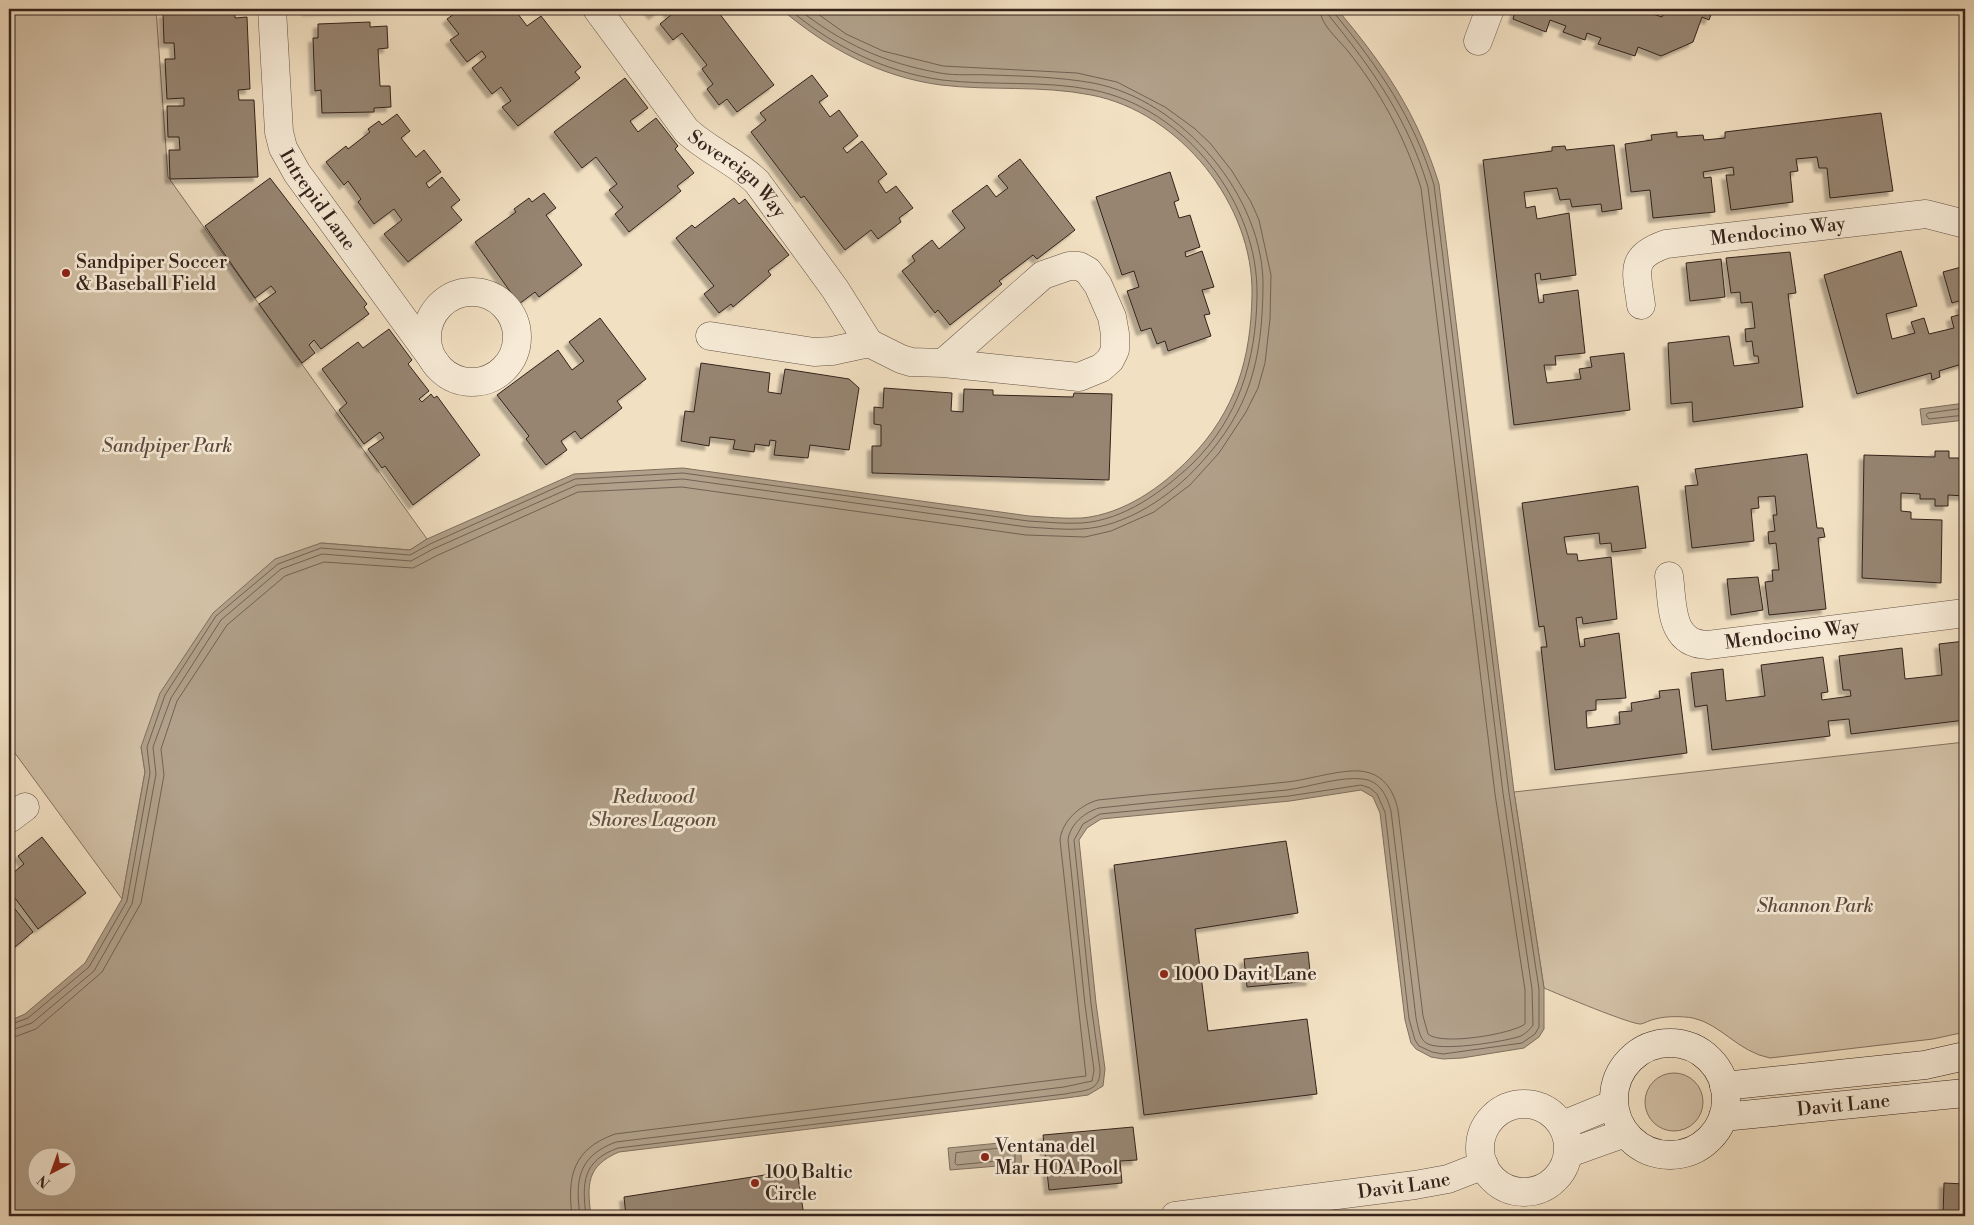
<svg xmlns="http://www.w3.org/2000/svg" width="1974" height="1225" viewBox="0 0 1974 1225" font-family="'Libre Bodoni',serif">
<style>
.green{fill:#d2c0a6;stroke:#837261}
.water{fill:#b1a08a;stroke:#7f6e5e;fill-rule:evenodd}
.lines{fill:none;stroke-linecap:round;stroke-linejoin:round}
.shore{stroke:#726253;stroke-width:1}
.building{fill:#978572;stroke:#34231c;filter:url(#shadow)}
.street-casing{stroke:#645246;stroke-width:29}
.secondary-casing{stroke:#34231c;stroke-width:29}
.street{stroke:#f7ebd7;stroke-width:28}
.secondary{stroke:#f7ebd7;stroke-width:28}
.poi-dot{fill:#8f2418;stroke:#f7ebd7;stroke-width:2}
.labels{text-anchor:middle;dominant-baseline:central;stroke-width:5;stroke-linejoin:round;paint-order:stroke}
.street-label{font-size:19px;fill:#34231c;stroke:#f7ebd7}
.poi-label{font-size:19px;fill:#34231c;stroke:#f7ebd7;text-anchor:start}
.park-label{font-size:19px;font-style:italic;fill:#5c4a3e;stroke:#f7ebd7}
.water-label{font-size:20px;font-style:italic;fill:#604f42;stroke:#f7ebd7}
</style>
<defs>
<filter id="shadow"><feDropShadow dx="-4.5" dy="4.5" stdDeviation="1" flood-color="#0004"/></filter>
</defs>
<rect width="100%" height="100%" fill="#f2e0c2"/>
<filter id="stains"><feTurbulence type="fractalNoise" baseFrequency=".004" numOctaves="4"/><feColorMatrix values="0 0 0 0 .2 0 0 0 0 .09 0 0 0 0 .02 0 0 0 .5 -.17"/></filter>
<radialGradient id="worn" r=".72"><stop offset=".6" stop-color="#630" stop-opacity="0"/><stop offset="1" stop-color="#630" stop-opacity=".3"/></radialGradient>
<path class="green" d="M9,9H156L168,177L427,539L410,550L321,543L141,747L145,772L122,899L9,745Z
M1965,742V1032L1933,1039L1770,1058C1738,1052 1721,1024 1693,1018C1681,1016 1667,1016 1655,1019C1650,1020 1645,1023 1641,1024C1632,1025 1558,994 1544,988L1514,792Z
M1645 1102a29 29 0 1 1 58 0a29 29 0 1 1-58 0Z"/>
<path class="water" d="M781,9H1337C1384,65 1417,113 1439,184L1514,792L1544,988V1029L1539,1037L1524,1048L1462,1058L1443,1059L1431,1057L1416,1049L1411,1043L1405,1020L1380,813L1373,797L1361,790L1290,801L1101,819L1087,828L1079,840L1096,1003L1105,1069L1103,1086L1088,1095L1066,1098L619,1152C586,1166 587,1185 591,1216H9V1021L25,1014L85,963L122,899L145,772L141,747L160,693L213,613L275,559L321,543L410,550L427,539L574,474L683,468L1029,516C1046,517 1065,519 1082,518C1124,514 1162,487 1190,458C1236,411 1251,358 1252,295C1254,205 1180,112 1091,95C1041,85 990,91 941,85C880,77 827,48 781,9ZM38,1158H68V1188H38Z
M1965,403V420L1922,425L1920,409Z
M1020,1141L1022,1169L999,1171L998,1166L950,1170L948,1148Z"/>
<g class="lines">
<path class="shore" d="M1965,408L1928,413L1926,415L1929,419L1965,415
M9,1025L28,1018L89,967L127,901L150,773L147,747L165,695L216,616L278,564L321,548L410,555L430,544L575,479L683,473L1028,521C1046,522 1064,524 1082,523C1124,520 1162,492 1192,464C1239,418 1256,360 1257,296C1259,203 1185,108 1093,90C1043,80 992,86 942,80C885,72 832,46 789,9
M9,1031L32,1023L94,971L132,904L156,774L153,747L171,698L221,620L281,569L322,554L411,561L433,549L577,485L683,479L1027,527C1045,528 1064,530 1081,529C1126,527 1171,496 1200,464C1250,410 1262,360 1263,288C1265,197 1182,100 1093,83C1059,77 1024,76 990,75C974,74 956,76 940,73C884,63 843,44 798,9
M9,1039L36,1029L102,972L141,903L164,775L161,749L177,701L227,625L285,576L324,562L413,568L436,556L578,492L682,487L1026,535L1085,537L1111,531L1154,512L1190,485L1219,453L1246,412L1258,388L1265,363L1270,319L1271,275L1259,220L1251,202L1232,171L1210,143L1194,128L1165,107L1117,82L1077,73L943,66L883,51L846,34L811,9
M1013,1147L1015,1149V1165L1004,1166L997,1161L957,1165L955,1163L956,1153Z
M572,1216C567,1176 573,1149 615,1134L1086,1076L1060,840C1062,821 1080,805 1098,800C1161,793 1224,789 1287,782C1308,780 1347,767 1366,772C1385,776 1394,792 1398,810L1423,1016L1428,1034C1441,1046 1512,1034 1525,1024V990L1495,794L1421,188C1405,137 1380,91 1347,50C1337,38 1320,24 1320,9
M580,1216C575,1180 578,1156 616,1142L1064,1087L1092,1081L1094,1070L1085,1005L1068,840C1070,824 1085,812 1099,808C1162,801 1224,796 1287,790C1309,787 1341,776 1363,779C1380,781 1387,796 1391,811L1416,1018C1418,1026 1419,1038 1426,1043C1439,1052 1501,1042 1518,1037C1524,1035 1530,1030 1533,1025L1532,989L1503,793L1428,187C1408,120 1374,71 1330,17L1327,9
M586,1216C582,1183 582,1161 618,1148L1065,1094C1083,1090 1101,1093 1100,1069L1091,1004L1074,840L1083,824L1100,814L1289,796L1361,785L1370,788L1377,794L1385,812L1409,1019L1415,1040L1419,1046L1432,1052L1443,1054L1522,1043L1535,1034L1539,1027V989L1509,793L1434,185C1414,118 1379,68 1335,14L1334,9"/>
</g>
<path class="building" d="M181,9H235V18L247,17L250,89L238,90L239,100H254L258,177L170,179L169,150H180L179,137H168L167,106H184V98L167,99L165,59H175L174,43H164L163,13H182Z
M307,9H382L307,11Z
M461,9H525L518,14L527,26L541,16L581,67L575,72L580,78L518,126L502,107L511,101L501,87L492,94L472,68L486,57L482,51L467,62L450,40L459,34L447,19Z
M648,9H661L653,15Z
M666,9H716L774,85L737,112L727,99L719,105L707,89L713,84L702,69L707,65L682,33L673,40L660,24L671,15Z
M1516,9H1650V13L1662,17L1666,9H1713L1709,20L1702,17L1693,42L1661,56L1638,47L1635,56L1598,44L1601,38L1587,33L1585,40L1563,32L1566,26L1550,20L1546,32L1513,19Z
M370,22V27L387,26L388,48L378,49L380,86H390L391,107L374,108V112L322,113L321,90L315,91L313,38H318V24Z
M812,75L828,96L819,102L830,117L839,110L858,136L843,148L847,153L862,141L887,174L878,181L886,193L896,186L913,208L899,218L901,222L878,239L871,230L845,250L804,196L801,198L751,132L766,120L760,113Z
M625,78L648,108L630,121L638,132L656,118L678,146L675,149L694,173L677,186L681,191L629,232L615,214L623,207L609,190L617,184L596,157L582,168L554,132Z
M1881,113L1893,191L1830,198L1827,168H1819L1817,157L1796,159L1798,171L1790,172L1793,202L1731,210L1726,175H1734L1733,167L1703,172L1704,178L1711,177L1715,212L1653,218L1650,190L1631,192L1625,144L1652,140L1651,135L1677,132V137L1703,135L1704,140L1725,138V132Z
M397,114L410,131L401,138L416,157L424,150L441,172L426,183L429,188L442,177L460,200L451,207L462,220L408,262L384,234L402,220L394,209L374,224L358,202L361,199L348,181L344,185L326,162L346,146L348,149L370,132L368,129L379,121L382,125Z
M1614,145L1622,209L1602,212L1601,204L1572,207L1570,199L1560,200L1557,188L1524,192L1526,208L1535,206L1537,219L1569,213L1576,275L1541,280L1540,273L1535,274L1539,303L1544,302L1543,295L1578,290L1585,353L1555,356L1556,365H1544L1547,383L1581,379L1579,369L1592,367L1590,357L1624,353L1630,410L1514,425L1483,160L1552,151V147L1565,146L1566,150Z
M1020,159L1075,230L1037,259L1033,255L999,281L1002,284L950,325L938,310L935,313L902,271L915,261L912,256L932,240L939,249L965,228L952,211L987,185L996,197L1008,188L998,176Z
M1170,172L1179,200L1174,202L1179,218L1190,215L1200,247L1185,252L1186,257L1202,251L1214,287L1202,290L1210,314L1204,315L1211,336L1168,351L1165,341L1157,344L1151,328L1141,331L1127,291L1139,287L1134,271L1122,275L1096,197Z
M270,178L367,304L364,307L369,314L321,349L314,340L309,345L315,353L302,363L259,304L276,292L271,286L255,298L205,226Z
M544,193L556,208L546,215L582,265L539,297L535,292L519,304L475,242L516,212L514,209L529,198L532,202Z
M734,198L739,204L745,199L789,255L768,271L771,275L733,307L731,304L719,313L704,294L714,286L676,238L692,225L695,228Z
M1901,251L1917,306L1886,314L1892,339L1915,333L1911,322L1924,318L1929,334L1954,328L1951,317L1962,314L1960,305L1965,304V363L1939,371L1940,377L1932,380L1931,373L1857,394L1824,275Z
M1790,252L1796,293L1788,294L1803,407L1693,422L1692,402L1671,404L1668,343L1729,336L1734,366L1759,363L1758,356H1754L1752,341L1746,342L1745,329L1755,328L1752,302L1741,303L1740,292L1731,293L1726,258Z
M1721,259L1725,297L1690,301L1686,263Z
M1965,266V299L1952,303L1943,272Z
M600,318L646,379L617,401L622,408L581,439L575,431L561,441L567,450L546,465L526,439L529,436L497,395L558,350L572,370L584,361L569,342Z
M389,329L412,360L408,364L429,391L419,399L422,402L431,394L434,398L437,396L480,455L413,505L385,466L382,468L368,449L384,438L380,432L364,444L339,410L347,403L322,369L358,342L363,348Z
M701,363L770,373L768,392L781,394L785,369L849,379L859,388L849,450L810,445L808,458L774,455L776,441L770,440L769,446L755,444L754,452L733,449L735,440L710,437L709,446L681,441L685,411L694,412Z
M884,388L952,393L951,411L963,412L964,389L993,390V395L1073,397L1074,393L1112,394L1109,480L872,473V446H881V425L874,424V407L883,408Z
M1935,451H1949V458H1965V496L1948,495V506H1935V499H1920V494L1901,493V511L1911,512V519L1942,520L1941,583L1862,578L1864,455L1935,457Z
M1807,454L1817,528H1823L1825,537L1818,538L1826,609L1769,615L1765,582L1773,581L1772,570H1779L1776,543L1769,544L1768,532L1775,531L1773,515H1777L1775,496L1758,497L1759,508L1751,509L1754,541L1692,548L1685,486L1698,485L1695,469Z
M1638,486L1646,548L1612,552L1611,543L1600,544L1599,533L1564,537L1567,554H1577L1578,561L1611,557L1617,619L1583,624L1582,617L1576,618L1580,647L1585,646L1584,639L1619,633L1626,698L1596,700V710L1586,711L1587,728L1620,724L1619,712L1632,711L1631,703L1660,698L1659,691L1679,689L1687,753L1555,770L1541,647H1547L1544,626L1539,627L1522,503Z
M1758,577L1763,610L1731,615L1727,579Z
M1965,641V720L1851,734L1849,719L1828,721L1830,736L1712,750L1707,705L1695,707L1691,673L1723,669L1726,701L1765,696L1761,665L1823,657L1828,692L1821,693L1822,700L1851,696L1850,690H1843L1839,656L1902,648L1905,679L1942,675L1939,644Z
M9,780L15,788L9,793Z
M42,837L86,893L38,929L9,890V876L24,864L18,856Z
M1286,841L1298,913L1195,929L1208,1031L1307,1019L1317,1094L1144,1115L1114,865Z
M9,901L33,932L9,952Z
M1308,952L1311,981L1247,987L1244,959Z
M1133,1127L1137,1160L1120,1161L1122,1183L1049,1190L1043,1135Z
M797,1170L804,1216H626L624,1197Z
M1944,1183L1965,1184V1216H1943Z"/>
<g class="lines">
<defs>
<g id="street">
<path id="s1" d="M272,9L279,132L283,148L297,173L437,365"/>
<path id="s2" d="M597,9L686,130C708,151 736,161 757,182L835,289L869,343"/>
<path d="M1478,41L1490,9"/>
<circle cx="472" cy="337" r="45"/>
<path id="s3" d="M1641,305C1637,272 1628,257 1666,244L1926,214L1965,224"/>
<path d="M710,336L814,352L832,351L869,343L901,359L911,362L943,363L1079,377L1101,368L1110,360L1115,350V334L1112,317L1098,285L1088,271L1079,266H1069L1043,275L943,363"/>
<path id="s4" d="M1669,576C1673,605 1669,644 1708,645L1965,613"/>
<path d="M9,819L25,807"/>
<circle cx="1524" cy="1148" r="44"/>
<path d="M1563,1125L1614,1104"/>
<path d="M1569,1153L1625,1133"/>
<path id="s5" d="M1175,1216L1415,1185L1448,1179L1484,1165"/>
</g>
<g id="secondary">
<circle cx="1670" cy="1099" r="56"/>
<path d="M1724,1086L1925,1065L1965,1056"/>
<path id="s6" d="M1723,1117L1965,1093"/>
</g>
</defs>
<use href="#street" class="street-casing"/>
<use href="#secondary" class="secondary-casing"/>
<use href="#street" class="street"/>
<use href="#secondary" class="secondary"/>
</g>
<g class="poi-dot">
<circle cx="66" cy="273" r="5"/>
<circle cx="1164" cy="974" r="5"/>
<circle cx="985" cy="1157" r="5"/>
<circle cx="755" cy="1183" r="5"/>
</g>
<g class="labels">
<g class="street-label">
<text stroke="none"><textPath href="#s2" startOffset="218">Sovereign Way</textPath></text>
<text stroke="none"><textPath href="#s1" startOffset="202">Intrepid Lane</textPath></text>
<text stroke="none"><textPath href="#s3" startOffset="189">Mendocino Way</textPath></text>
<text stroke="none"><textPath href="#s4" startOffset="174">Mendocino Way</textPath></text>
<text stroke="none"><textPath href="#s6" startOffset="121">Davit Lane</textPath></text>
<text stroke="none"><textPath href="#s5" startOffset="231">Davit Lane</textPath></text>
</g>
<g class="poi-label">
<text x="76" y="262">Sandpiper Soccer<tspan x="76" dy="22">&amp; Baseball Field</tspan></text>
<text x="1174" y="974">1000 Davit Lane</text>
<text x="995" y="1146">Ventana del<tspan x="995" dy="22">Mar HOA Pool</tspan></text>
<text x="765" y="1172">100 Baltic<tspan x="765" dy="22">Circle</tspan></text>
</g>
<g class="park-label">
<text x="167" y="446">Sandpiper Park</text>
<text x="1815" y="906">Shannon Park</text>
</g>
<g class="water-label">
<text x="653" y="797">Redwood<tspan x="653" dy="23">Shores Lagoon</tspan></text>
</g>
</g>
<rect width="1974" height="1225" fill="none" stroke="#f2e0c2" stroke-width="30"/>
<rect x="10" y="10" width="1954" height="1205" fill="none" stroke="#34231c" stroke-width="2.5"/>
<rect x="15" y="15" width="1944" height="1195" fill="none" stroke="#34231c"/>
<g transform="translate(52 1172) rotate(221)"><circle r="24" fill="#f7ebd7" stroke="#a99b8c"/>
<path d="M0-4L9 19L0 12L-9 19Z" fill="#8f2418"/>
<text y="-8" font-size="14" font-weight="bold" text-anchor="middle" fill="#34231c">N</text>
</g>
<rect width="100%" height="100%" filter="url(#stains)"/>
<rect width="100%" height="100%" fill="url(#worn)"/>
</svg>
